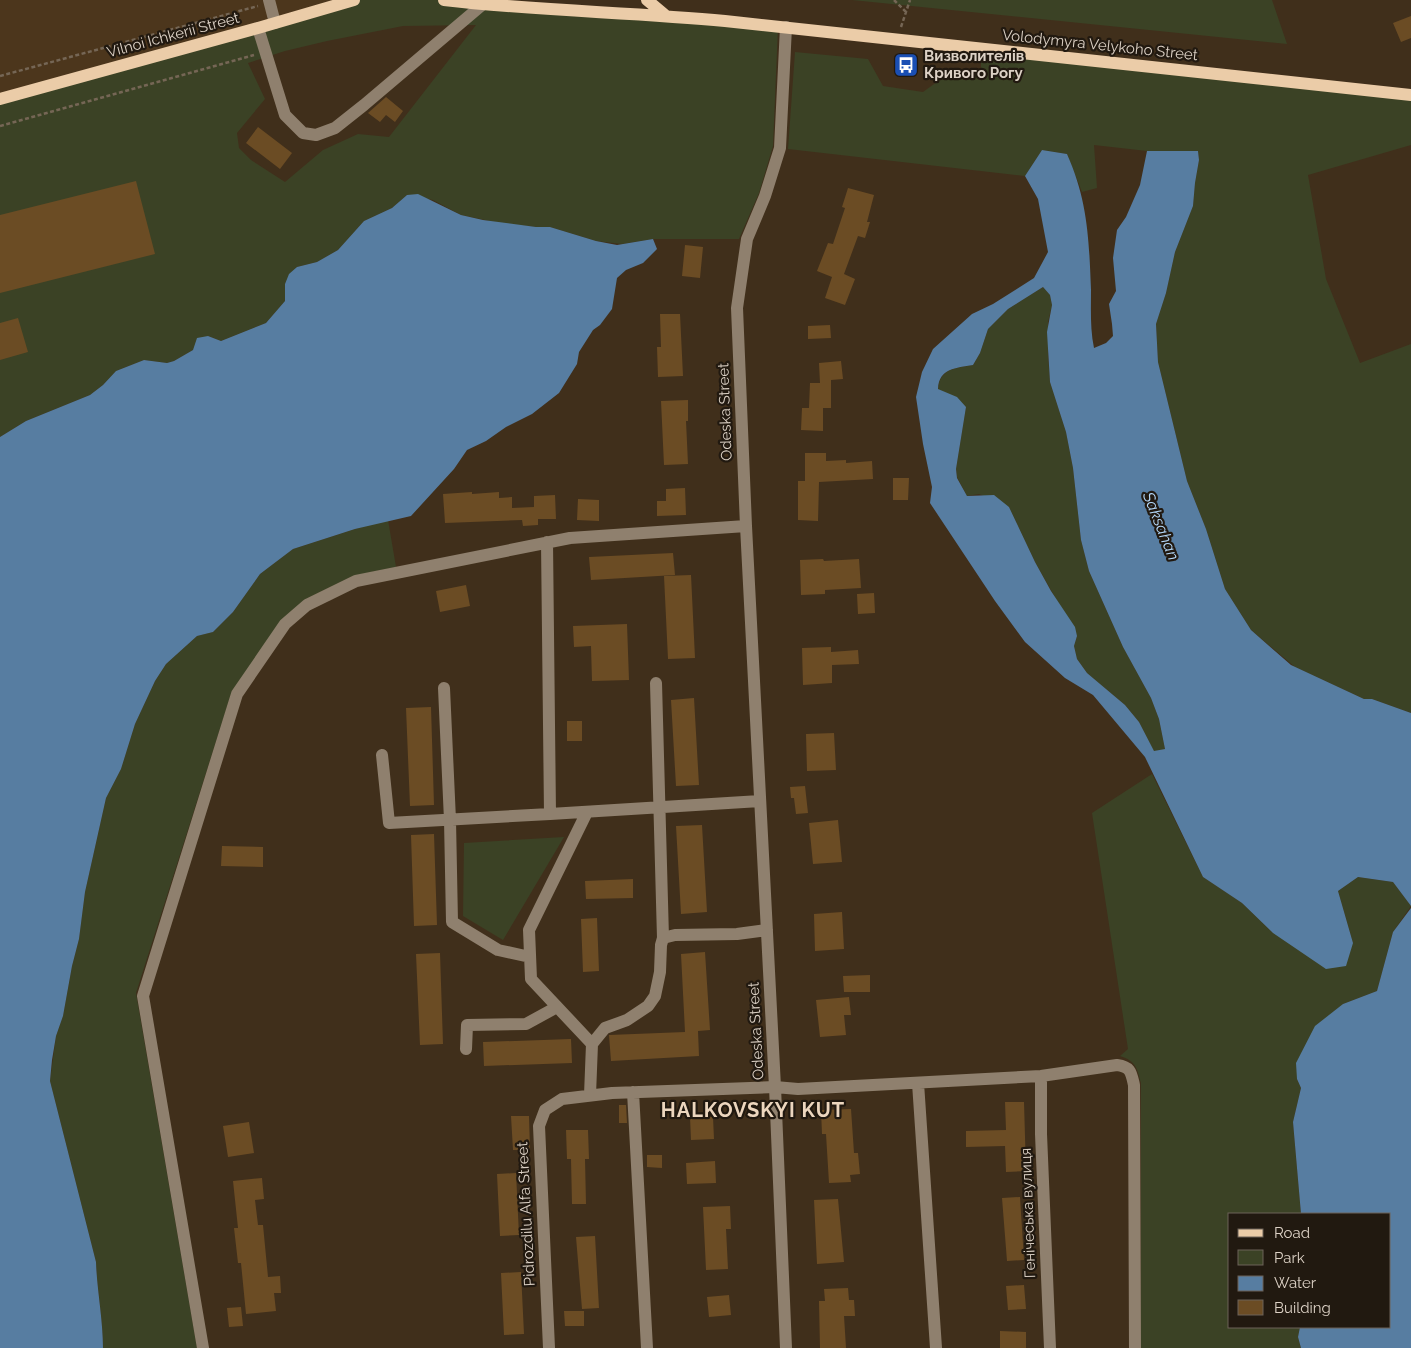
<svg xmlns="http://www.w3.org/2000/svg" width="1411" height="1348" viewBox="0 0 1411 1348" font-family="Raleway,sans-serif">
<style>
.built{fill:#4c361c}
.green{fill:#3b4225;fill-rule:evenodd}
.water{fill:#577da1;fill-rule:evenodd}
.building{fill:#6b4c24}
.lines{fill:none;stroke-linecap:round;stroke-linejoin:round}
.path{stroke:#756655;stroke-width:2.5;stroke-dasharray:4 2.5;stroke-linecap:butt}
.minor{stroke:#8f806e;stroke-width:12}
.major{stroke:#ebcca8;stroke-width:12}
.labels{text-anchor:middle;dominant-baseline:central;stroke-width:4.5;stroke-linejoin:round;paint-order:stroke}
.street-label{font-size:15px;fill:#dcd1c5;stroke:#211910}
.poi-label{font-size:15px;font-weight:bold;fill:#dcd1c5;stroke:#211910;text-anchor:start}
.water-label{font-size:16px;font-style:italic;fill:#b4d8f9;stroke:#211910}
.district-label{font-size:20px;font-weight:bold;letter-spacing:1px;fill:#ecd6be;stroke:#211910}
</style>
<rect width="100%" height="100%" fill="#402f1b"/>
<path class="built" d="M0,0H354L0,99Z"/>
<path class="green" d="M354,0H444L778,27L773,146L759,193L739,239H653L622,244L596,241L550,227H536L499,223L461,215L433,200L407,195L392,208L364,221L338,250L317,262L297,267L285,284V301L266,323L221,341L208,336L193,350L174,361L167,363L144,360L116,371L103,385L90,395L26,421L0,437V99ZM476,25L389,137L358,134L323,150L285,182L251,160L239,148L237,133L265,99L248,63L285,51L327,41L403,26Z
M852,0H1272L1287,44Z
M981,48L1406,94L1411,101V145L1308,175L1326,279L1360,363L1411,344V713L1372,699H1364L1295,667L1251,630L1225,589L1206,529L1187,481L1158,362L1156,324L1166,293L1175,252L1193,206L1195,183L1199,160L1198,151H1147L1094,145L1097,188L1082,192L1067,154L1042,150L1025,176L788,149L795,52L868,59L883,86L923,92L952,71L981,72Z
M1043,287L1050,295L1052,305L1048,322V355L1050,382L1066,432L1073,468L1081,540L1089,571L1123,647L1151,698L1159,719L1165,749L1154,752L1139,722L1125,705L1087,673L1077,659L1074,646L1077,636L1035,562L1009,507L979,494L967,496L957,477L956,469L966,407L938,389C940,368 956,368 973,365L980,353L988,329L1008,309Z
M388,520L396,567L353,576L304,600L232,691L136,993L197,1348H103C103,1319 97,1291 96,1262L50,1081L56,1036L63,1016L72,966L79,939L85,892L106,798L121,769L135,724L155,681L166,664L197,636L213,632L233,612L260,574L293,549L355,529Z
M1152,774L1203,877L1242,903L1273,933L1353,943L1338,891L1358,877L1393,882L1411,906L1393,932L1377,991L1343,1004L1297,1079L1301,1088L1293,1122L1301,1214H1230V1327H1300L1298,1337L1301,1348H1141V1083C1137,1068 1136,1061 1120,1056L1128,1049L1092,813Z
M564,837L503,940L463,916L464,843Z"/>
<path class="water" d="M1042,150L1067,154C1088,201 1089,240 1091,290C1091,309 1090,329 1094,348L1106,343L1113,336L1112,324L1109,304L1116,291L1113,258L1117,230L1126,217L1140,185L1147,151H1198L1199,160L1195,183L1193,206L1175,252L1166,293L1156,324L1158,362L1187,481L1206,529L1225,589L1251,630L1291,665L1364,699H1372L1411,713V906L1393,882L1358,877L1338,891L1353,943L1346,966L1326,969L1273,933L1242,903L1203,877L1145,757L1093,695L1065,678L1025,642L995,601L930,503L932,487L923,444L916,397L922,372L933,349L972,314L993,304L1034,278L1048,252L1038,199L1025,176ZM1043,287L1050,295L1052,305L1047,332L1050,382L1066,432L1073,468L1081,540L1089,571L1123,647L1151,698L1159,719L1165,749L1154,751L1139,722L1125,705L1087,673L1077,659L1074,646L1077,636L1075,627L1051,591L1035,562L1009,507L994,495L967,496L957,478L956,469L966,407L957,397L938,389C939,368 956,368 973,365L980,353L988,329L1008,309Z
M418,194L461,215L483,220L536,227H550L596,241L617,245L653,239L657,249L643,263L626,270L617,278L612,309L600,325L593,330L579,352L577,364L559,393L532,414L506,427L486,441L467,450L454,469L411,516L355,529L293,549L260,574L233,612L213,632L197,636L166,664L155,681L135,724L121,769L106,798L85,892L79,939L72,966L63,1016L56,1036L52,1060L50,1081L96,1262C97,1291 103,1319 103,1348H0V437L26,421L90,395L103,385L116,371L144,360L167,363L174,361L193,350L197,338L208,336L221,341L266,323L285,301V284L289,274L297,267L317,262L338,250L364,221L392,208L407,195Z
M1411,908V1348H1301L1298,1337L1300,1327H1390V1214H1301L1293,1122L1301,1088L1297,1079L1296,1063L1315,1026L1343,1004L1377,991L1393,932Z"/>
<path class="building" d="M1411,16V38L1401,42L1393,23Z
M386,97L403,111L395,122L386,115L380,122L368,113Z
M258,127L292,153L280,169L246,143Z
M136,181L155,254L0,293V215Z
M848,188L874,195L867,222H870L865,238L858,236L844,274L855,279L845,305L825,298L832,277L817,271L828,243L833,244L845,208L842,207Z
M685,245L703,247L700,278L682,276Z
M660,314H680L683,376L658,377L657,347H661Z
M18,318L28,352L0,360V323Z
M830,325L831,338L808,339V326Z
M841,361L843,379L831,380V408H823V431L801,430L802,408H809L810,383H820L819,363Z
M688,400V421H686L688,464L664,465L661,401Z
M805,453H826V461L846,460V463L872,461L873,479L819,482L818,521L798,520V481H805Z
M893,478H909L908,500H893Z
M685,488L686,515L657,516V501H666V489Z
M472,492V494L499,492V498L512,497V508L534,507V496L555,495L556,519H538V525L523,526L522,520L445,523L443,494Z
M578,499L599,500V521L577,520Z
M673,553L675,575L591,580L589,557Z
M823,559L824,561L859,559L861,588L825,590V594L801,595L800,560Z
M691,575L695,658L668,659L664,576Z
M466,585L470,606L440,612L436,591Z
M874,593L875,613L858,614L857,594Z
M627,624L629,680L592,681L591,646L574,647L573,626Z
M831,647V652L858,650L859,664L832,665V683L803,685L802,648Z
M694,698L699,785L676,786L671,700Z
M431,707L434,805L410,806L406,708Z
M567,721H582V741H567Z
M834,733L836,770L807,771L806,734Z
M805,786L808,813L796,814L794,798H791L790,787Z
M838,820L842,862L813,864L809,823Z
M702,825L707,912L681,914L676,826Z
M434,834L437,925L414,926L411,835Z
M222,846L263,847V867L221,866Z
M633,879V898L586,899L585,881Z
M842,912L844,949L815,951L814,914Z
M597,918L599,971L583,972L581,919Z
M705,952L710,1030L698,1031L699,1056L611,1061L609,1035L685,1032L681,954Z
M440,953L443,1044L420,1045L416,954Z
M870,975V992H844L843,976Z
M849,997L851,1015H844L846,1035L820,1037L816,1000Z
M571,1039L572,1063L484,1066L483,1042Z
M1005,1102H1024L1026,1171L1006,1172L1005,1146L966,1147V1131L1006,1130Z
M619,1105H626L627,1123H619Z
M851,1109L854,1153H858L860,1174L850,1175L851,1182L829,1183L826,1134H822L821,1110Z
M511,1116H529L530,1150H513Z
M690,1117H713L714,1139L691,1140Z
M249,1122L254,1153L228,1157L223,1126Z
M566,1130H588L589,1159H585L586,1204H572L571,1159H567Z
M647,1155H662V1168L647,1167Z
M715,1161L716,1183L687,1184L686,1163Z
M516,1173L519,1235L500,1236L497,1174Z
M262,1178L264,1199L255,1200L258,1225H263L268,1277L280,1276L281,1293H274L276,1311L246,1314L241,1263H238L234,1228H238L233,1181Z
M1020,1197L1024,1260L1007,1261L1002,1198Z
M838,1199L844,1262L817,1264L814,1200Z
M730,1206L731,1229H726L728,1269L706,1270L703,1207Z
M595,1236L599,1308L582,1309L576,1237Z
M521,1272L524,1334L504,1335L501,1273Z
M1024,1285L1026,1309L1008,1310L1006,1286Z
M848,1288L849,1300H854L855,1316H844L846,1348H820L819,1301H825L824,1289Z
M729,1295L731,1315L709,1317L707,1297Z
M241,1307L243,1326L229,1327L227,1308Z
M564,1311H584V1326H565Z
M1000,1331L1026,1332V1348H1000Z"/>
<g class="lines">
<path class="path" d="M894,0L906,12
M901,27L910,0
M0,76L258,6
M0,126L254,55"/>
<path class="minor" d="M269,0L275,23
M258,28L285,115L303,133L316,135L335,128L364,105L482,5
M656,683L663,938
M444,688L450,820L452,922L498,950L530,957
M382,755L389,823L550,814L547,542
M587,812L529,930L531,979L592,1044
M550,814L760,801
M466,1049L467,1025L526,1024L557,1007
M1041,1076V1134L1050,1348
M918,1083L936,1348
M633,1092L647,1348
M590,1095L592,1044L605,1028L627,1020L648,1006L655,996L660,972L661,945L663,938L675,935L737,934L767,930
M203,1348L143,996L237,694L285,624L307,605L356,581L570,538L746,526
M549,1348L539,1126L545,1110L562,1099L612,1093L775,1087L798,1089L1041,1076L1117,1065C1131,1067 1131,1072 1134,1085L1135,1348
M786,1348L775,1087L746,526L737,308L747,239L765,196L780,148L786,27"/>
<path class="major" d="M444,0C537,11 632,12 725,21L1411,95
M647,0L665,15
M0,99L258,28L354,0"/>
</g>
<defs>
<symbol id="bus-square" viewBox="-11 -11 22 22"><rect x="-9" y="-9" width="18" height="18" rx="4" fill="#1a4fb4" stroke="#211910"/><path d="M-5-6H5V4H4V6H2V4H-2V6H-4V4H-5ZM-3.5-4V0h7V-4ZM-3.5 1.2v1.5H-2V1.2ZM2 1.2v1.5H3.5V1.2Z" fill="#fff"/></symbol>
</defs>
<g fill-rule="evenodd">
<use href="#bus-square" x="892" y="51" width="28" height="28"/>
</g>
<g class="labels">
<g class="street-label">
<text transform="translate(173 35) rotate(-15)">Vilnoi Ichkerii Street</text>
<text transform="translate(1100 45) rotate(6)">Volodymyra Velykoho Street</text>
<text transform="translate(725 412) rotate(-92)">Odeska Street</text>
<text transform="translate(756 1031) rotate(-93)">Odeska Street</text>
<text transform="translate(1028 1213) rotate(-92)">Генічеська вулиця</text>
<text transform="translate(526 1214) rotate(-93)">Pidrozdilu Alfa Street</text>
</g>
<g class="poi-label">
<text x="924" y="56">Визволителів<tspan x="924" dy="17">Кривого Рогу</tspan></text>
</g>
<g class="water-label">
<text transform="translate(1161 526) rotate(68)">Saksahan</text>
</g>
<g class="district-label">
<text x="753" y="1110">HALKOVSKYI KUT</text>
</g>
</g>
<rect x="1228" y="1213" width="162" height="115" fill="#211910" stroke="#6c6358"/>
<rect x="1238" y="1229" width="25" height="8" fill="#ebcca8" stroke="#6c6358"/>
<text x="1274" y="1238" font-size="15" fill="#dcd1c5">Road</text>
<rect x="1238" y="1250" width="25" height="15" fill="#3b4225" stroke="#6c6358"/>
<text x="1274" y="1263" font-size="15" fill="#dcd1c5">Park</text>
<rect x="1238" y="1276" width="25" height="15" fill="#577da1" stroke="#6c6358"/>
<text x="1274" y="1288" font-size="15" fill="#dcd1c5">Water</text>
<rect x="1238" y="1300" width="25" height="15" fill="#6b4c24" stroke="#6c6358"/>
<text x="1274" y="1313" font-size="15" fill="#dcd1c5">Building</text>
</svg>
